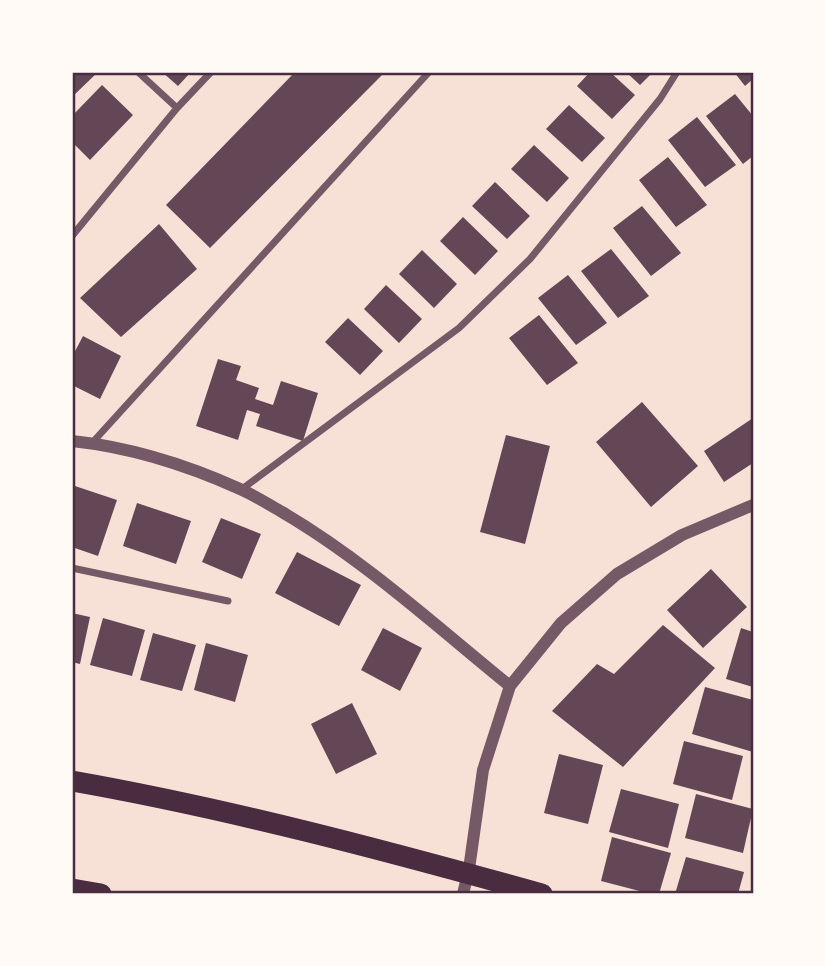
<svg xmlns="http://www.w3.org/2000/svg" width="825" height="966" viewBox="0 0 825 966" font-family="'Times New Roman',serif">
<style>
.building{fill:#644757}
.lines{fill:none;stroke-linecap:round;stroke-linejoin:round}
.minor{stroke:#755966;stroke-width:7}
.tertiary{stroke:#755966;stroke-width:12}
.motorway{stroke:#4a2c40;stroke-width:21}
.neatline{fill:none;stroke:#4a2c40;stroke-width:2.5}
</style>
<rect width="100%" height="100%" fill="#f7e1d7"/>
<path class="building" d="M72,72H98L72,97Z
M162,72H191L178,86Z
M295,72H385L210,248L166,205Z
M590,72H610L635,95L612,119L577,86Z
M626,72H653L640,85Z
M734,72H753V79L745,86Z
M102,85L133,115L90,160L72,142V116Z
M735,94L753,116V156L743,164L706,116Z
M569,105L605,138L582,162L546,129Z
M697,117L736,165L705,187L668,140Z
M534,145L569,178L547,202L511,169Z
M668,157L707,205L676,227L639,180Z
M495,182L530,216L507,239L472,206Z
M642,206L681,253L651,276L613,228Z
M463,217L498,251L475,275L440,241Z
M159,224L197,269L121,337L80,298Z
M611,249L649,296L618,318L581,271Z
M422,250L457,284L434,308L399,274Z
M568,275L607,323L576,345L538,298Z
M386,285L422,319L399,343L364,309Z
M539,315L578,363L547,385L509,338Z
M348,318L383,351L360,375L325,342Z
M83,336L121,356L100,399L72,385V357Z
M218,359L241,366L236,380L259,388L255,399L273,405L281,381L318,393L303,441L256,426L260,414L247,410L238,440L196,426Z
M642,402L698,466L651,507L596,442Z
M753,418V463L724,482L704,451Z
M506,435L550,446L525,544L480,532Z
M72,485L117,500L98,556L72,547Z
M137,503L191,521L176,564L123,546Z
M221,518L261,534L242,579L202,562Z
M297,552L361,585L339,626L275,593Z
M711,569L747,607L703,648L667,610Z
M72,613L90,617L80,664L72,662Z
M103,618L145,630L132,676L90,665Z
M663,625L715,668L623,767L552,711L597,664L614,674Z
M383,628L422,648L400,691L361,670Z
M741,628L753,632V687L726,679Z
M153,633L196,645L182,691L140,680Z
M206,643L248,655L235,702L194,690Z
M705,687L753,700V752L692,734Z
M352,703L377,754L336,774L311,724Z
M684,741L743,756L732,800L673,784Z
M559,754L603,765L588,824L544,813Z
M621,789L679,804L668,848L609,832Z
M696,794L753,809L743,853L685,838Z
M612,837L671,853L659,894H651L601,881Z
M686,857L744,872L738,894H675Z"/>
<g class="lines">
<path class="minor" d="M138,72L177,108
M72,236L177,108L211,72
M92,443L429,72
M242,489L459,328L530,259L660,99L677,72
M72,568L228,601"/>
<path class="tertiary" d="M72,441C129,447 187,465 240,489C254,495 268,504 282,512C364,560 436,626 510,686
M463,894L469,869L483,770L510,686L561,623L617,574L682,535L753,505"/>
<path class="motorway" d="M72,781C231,809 387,851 542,894
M72,889L101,894"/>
</g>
<rect width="825" height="966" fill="none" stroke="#fffaf5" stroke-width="147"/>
<rect x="74" y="74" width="678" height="818" class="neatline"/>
</svg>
